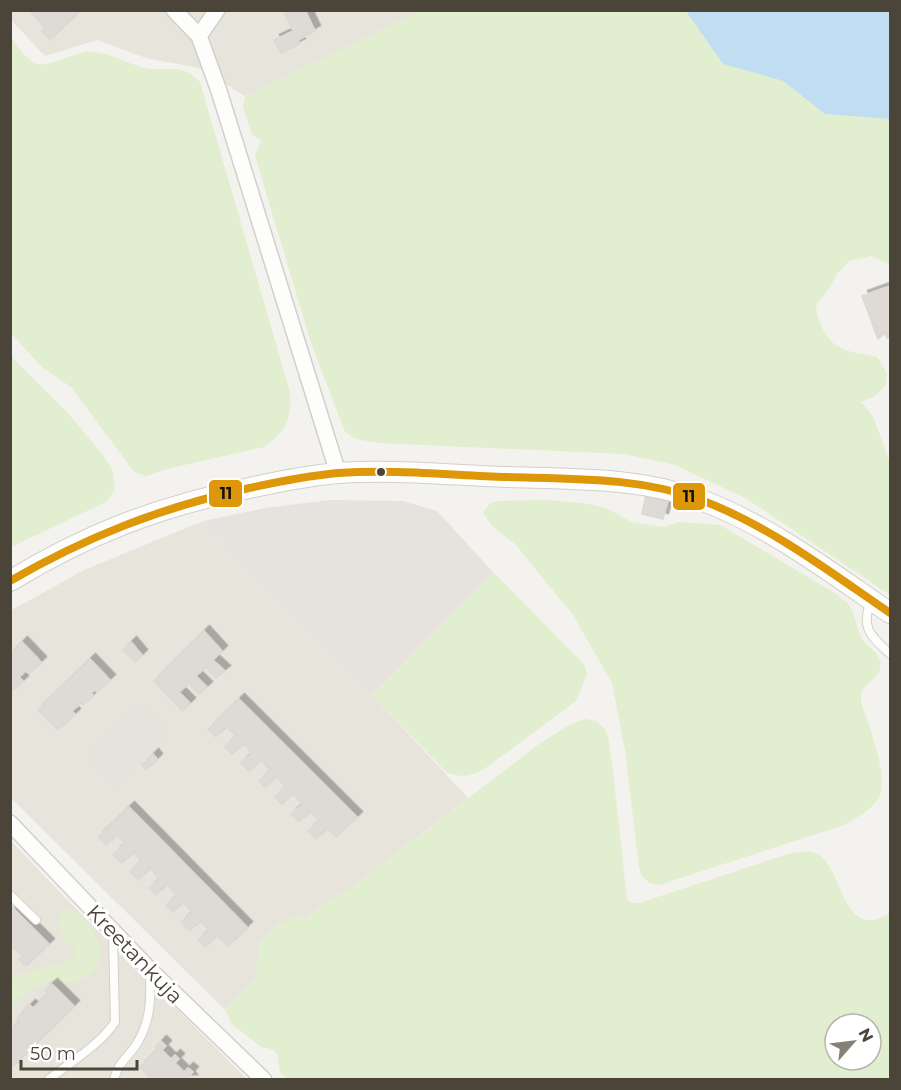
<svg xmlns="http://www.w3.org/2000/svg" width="901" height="1090" viewBox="0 0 901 1090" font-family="Montserrat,sans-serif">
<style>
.residential{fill:#e7e4dc}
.industrial{fill:#e6e2de}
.green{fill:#e1eecf;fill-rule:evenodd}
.parking{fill:#e6e3df}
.water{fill:#c0ddf1}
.building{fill:#dedbd6;stroke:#dcd9d4;stroke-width:1.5;filter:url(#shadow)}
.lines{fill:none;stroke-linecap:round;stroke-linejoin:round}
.service-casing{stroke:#d2d0cb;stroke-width:10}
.minor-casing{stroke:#d2d0cb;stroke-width:18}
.tertiary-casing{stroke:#d2d0cb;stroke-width:22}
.service{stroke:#fdfdfc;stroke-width:8}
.minor{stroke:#fdfdfc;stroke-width:15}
.tertiary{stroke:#fdfdfc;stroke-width:20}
.bus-1-casing{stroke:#fff;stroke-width:12}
.bus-1{stroke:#dd9709;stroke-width:8}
.bus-dot{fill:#4b4439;stroke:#fff;stroke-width:2}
.labels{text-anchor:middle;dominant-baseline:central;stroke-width:6;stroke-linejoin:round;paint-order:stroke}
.street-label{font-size:21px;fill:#4b4439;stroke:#fff}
.line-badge{stroke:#fff;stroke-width:2}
.pale-badge-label{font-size:16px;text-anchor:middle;font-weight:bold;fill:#111}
</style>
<defs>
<filter id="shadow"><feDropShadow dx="5.5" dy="-5.5" stdDeviation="0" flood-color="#0004"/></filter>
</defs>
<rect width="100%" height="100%" fill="#f4f2ee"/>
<path class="residential" d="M11,10L422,11L245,96L199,68L146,58L97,40L45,56L11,20Z
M203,521L372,695L468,798L347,891L318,907L305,919L300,915L277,926L260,942L256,977L225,1010L11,798L10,611L84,570Z
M10,840L81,914L247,1079H11Z"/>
<path class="industrial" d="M330,500L403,501L437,511L493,572L372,695L203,521L265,508Z"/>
<path class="green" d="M686,10L723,64L783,81L825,114L890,119V265L872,256L849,261L837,274L830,287L816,305C817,320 825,339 839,347C849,353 866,354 877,357L887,373L885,386L875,396L861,402L873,416L890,463V595L747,499L675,465L624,454L379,443L356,439L345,432L311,343L255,156L261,140L252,135L243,107L245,96L422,11Z
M11,38C17,46 27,61 37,64C46,67 73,54 85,52C110,50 129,67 152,69C165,70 177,67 189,73C193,75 196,79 200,82L290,392C292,418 286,432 264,447L167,469L146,476L134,472L71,387L43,368L15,338L10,330Z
M11,356L68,413L102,454L113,471L115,490L106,502L11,547Z
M544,500L584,503L606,508L632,522L663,527L680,522L720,525L835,593C839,597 846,601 849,605C856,614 855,627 862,639C869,648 884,656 880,669C876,681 861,684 861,698C860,706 867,717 869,725C874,742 888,780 879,797C872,810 856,818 844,825L659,885L650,883L642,877L639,867L625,750L612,683L573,615L515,544L493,527L483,513L490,503L498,501Z
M493,572L584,664L587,674L576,701L487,767C472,776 463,779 446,772L372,695Z
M585,719L596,721L604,728L608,736L612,763L627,899L631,903H639L788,854C797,852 807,850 816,853C843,864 841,944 890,913V1079H287L280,1072L277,1054L271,1049L261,1047L232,1024L225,1010L256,977L260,942L277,926L300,915L305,919L318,907L347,891L539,744L571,724ZM835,1024H871V1060H835Z
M69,909C84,916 89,924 97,938C109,961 89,983 66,983C62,983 57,981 52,981C45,982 19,998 11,1003V977L61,964L73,958L76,949C60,939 59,935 59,916Z"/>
<path class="parking" d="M138,703L170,736L119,787L86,754Z"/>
<path class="water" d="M686,11H890V119L825,114L783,81L723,64Z"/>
<path class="building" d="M29,10H81L50,40L42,31L45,28Z
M283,10H305L315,31L298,40L300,44L281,53L274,40L293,31Z
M890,286V336L887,338L886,333L878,339L862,296Z
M646,495L668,500L663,519L642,514Z
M204,631L222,651L213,660L225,671L216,678L206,667L196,676L207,687L199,694L189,684L179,692L190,703L182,711L154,681Z
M22,642L41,662L30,673L27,670L19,677L23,681L10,693V654Z
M131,642L142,655L135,662L123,650Z
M90,659L110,680L97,692L95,690L91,693L93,695L83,705L81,703L72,711L75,714L58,730L38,710Z
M239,699L357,817L336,837L327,828L316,839L308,831L319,820L310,811L299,822L291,814L303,804L293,794L282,804L275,797L285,786L276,776L265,787L259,781L270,770L260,760L249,771L241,763L252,753L244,744L232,754L225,747L236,736L226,726L216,737L208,730Z
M153,754L157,759L146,770L142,765Z
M129,807L247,927L228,946L217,936L205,947L198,940L209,930L200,921L190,931L181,922L192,912L183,902L173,912L166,906L177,895L166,884L156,895L149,888L159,878L150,868L138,880L130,872L141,861L133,852L122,863L113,855L125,843L116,835L106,845L98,837Z
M10,905L49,944L26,966L19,959L22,956L10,945Z
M52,984L74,1006L10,1069V1030L20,1021L17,1018L30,1005L33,1008L48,994L45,990Z
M161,1041L166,1046L162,1050L171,1059L175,1055L179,1059L175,1063L184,1072L188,1068L193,1072L189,1076L192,1080H152L140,1067L158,1049L156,1046Z"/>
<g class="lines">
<defs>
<path id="service" d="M871,601C860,628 871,636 890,654
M10,895L36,920
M48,1080C70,1062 99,1046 115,1022L113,934
M114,1080C117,1064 128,1057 136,1045C151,1022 151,998 150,972"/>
<path id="minor" d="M174,10L199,36L219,91L338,473
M199,36L217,10
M10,823L150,970L264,1080"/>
<path id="tertiary" d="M10,581C87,534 158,507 245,489C276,482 306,476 338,473C394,469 450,475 506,477C572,479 639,477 701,500C770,526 830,572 890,613"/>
</defs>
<use href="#service" class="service-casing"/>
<use href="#minor" class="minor-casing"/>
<use href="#tertiary" class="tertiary-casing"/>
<use href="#service" class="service"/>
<use href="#minor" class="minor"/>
<use href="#tertiary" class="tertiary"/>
<defs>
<path id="bus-1" d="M10,581C86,537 160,508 245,489C276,482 307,476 338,473C394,469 450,475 506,477C572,479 639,477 701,500C770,526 830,572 890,613"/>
</defs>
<use href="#bus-1" class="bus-1-casing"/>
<use href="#bus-1" class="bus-1"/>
</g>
<circle class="bus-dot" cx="381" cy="472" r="5"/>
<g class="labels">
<g class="street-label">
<text transform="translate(135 954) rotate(46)">Kreetankuja</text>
</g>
</g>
<g class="line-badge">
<rect x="208" y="479" width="35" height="29" rx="6" fill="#dd9709"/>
<rect x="672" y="482" width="34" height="29" rx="6" fill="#dd9709"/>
</g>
<g class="pale-badge-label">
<text x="226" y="499">11</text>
<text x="689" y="502">11</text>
</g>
<rect width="901" height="1090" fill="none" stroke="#4b4439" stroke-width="24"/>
<g transform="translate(853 1042) rotate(62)"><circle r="28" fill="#ffffff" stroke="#b7b4b0" stroke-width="1.5"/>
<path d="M0-4.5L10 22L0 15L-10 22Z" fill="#868178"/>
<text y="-9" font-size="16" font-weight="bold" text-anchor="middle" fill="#4b4439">N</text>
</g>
<path d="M21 1060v9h116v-9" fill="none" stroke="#4b4439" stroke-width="3"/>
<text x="30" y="1060" font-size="18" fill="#4b4439" stroke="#ffffff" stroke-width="4.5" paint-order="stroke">50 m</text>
</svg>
